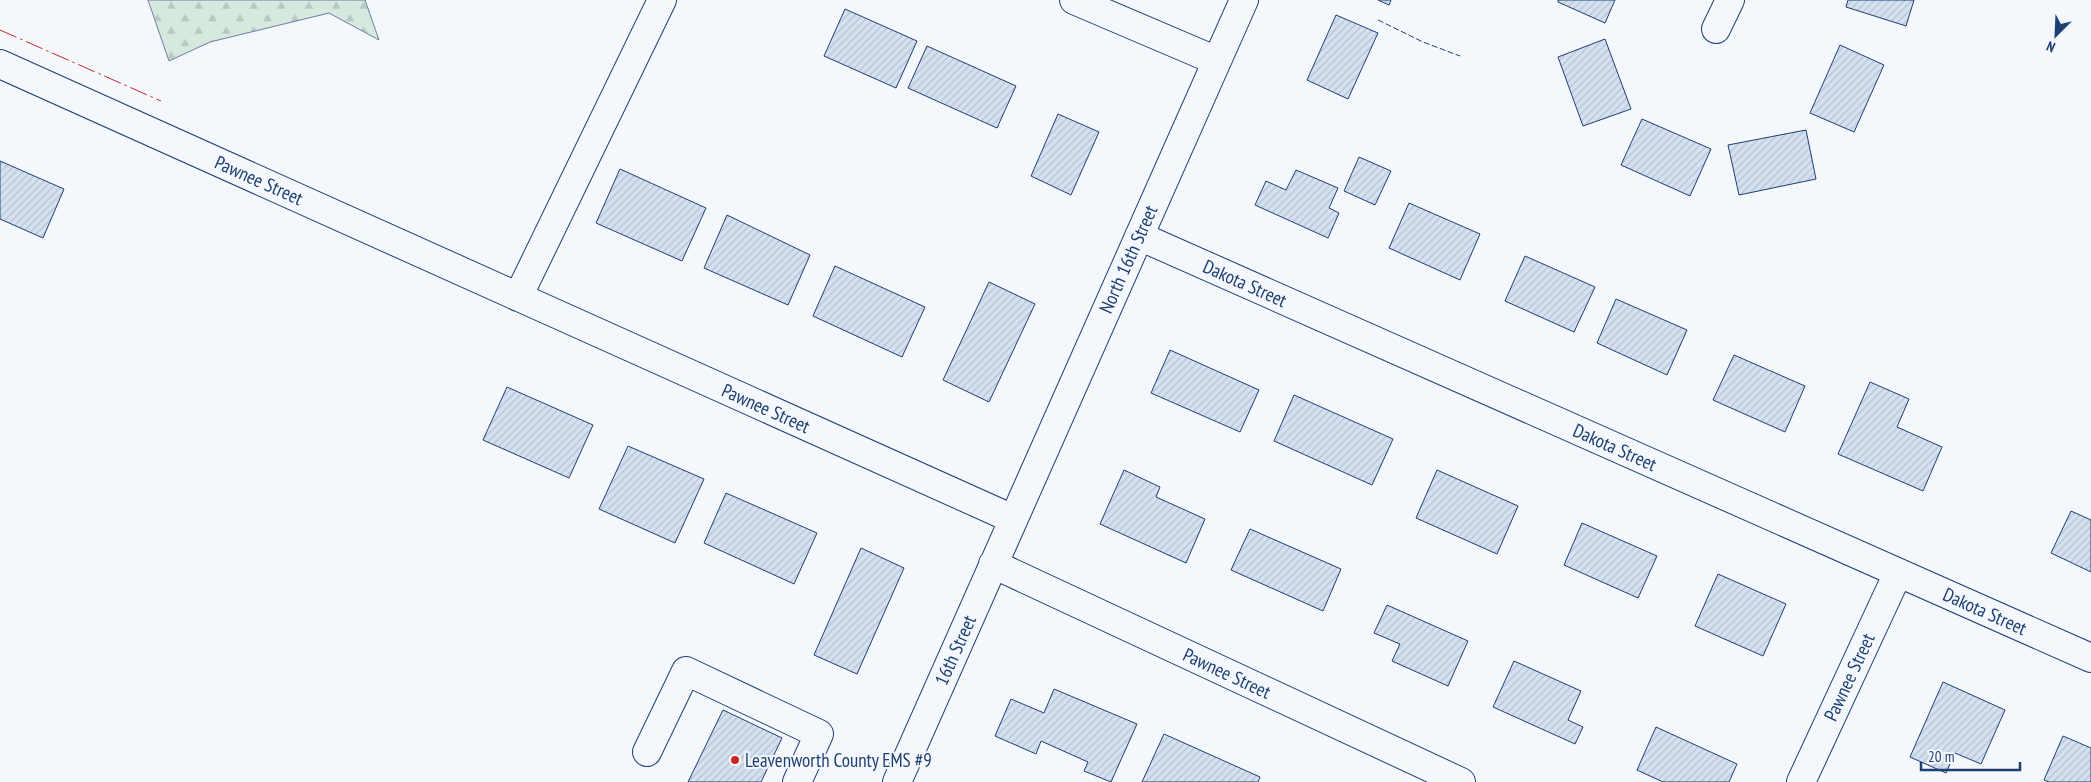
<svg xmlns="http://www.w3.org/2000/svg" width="2091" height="782" viewBox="0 0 2091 782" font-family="'PT Sans Narrow',sans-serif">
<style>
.forest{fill:url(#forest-firs);stroke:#687fa3}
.building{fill:url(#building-hatch);stroke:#1d3f73}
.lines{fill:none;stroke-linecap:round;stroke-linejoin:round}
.minor-casing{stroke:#1d3f73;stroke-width:30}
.minor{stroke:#f4f7fb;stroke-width:28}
.fence{stroke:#1d3f73;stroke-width:1;stroke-dasharray:6 2.5;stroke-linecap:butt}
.power{stroke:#c62828;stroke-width:1;stroke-dasharray:18 4 2.5 4;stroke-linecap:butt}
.poi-dot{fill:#c62828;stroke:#f4f7fb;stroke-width:2}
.labels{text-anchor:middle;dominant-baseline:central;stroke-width:4;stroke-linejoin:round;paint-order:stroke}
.street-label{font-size:19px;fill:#1d3f73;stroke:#f4f7fb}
.poi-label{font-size:19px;fill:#1d3f73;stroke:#f4f7fb;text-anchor:start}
</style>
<defs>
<pattern id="forest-firs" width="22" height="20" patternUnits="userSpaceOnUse" patternTransform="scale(1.25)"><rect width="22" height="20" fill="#d7e8df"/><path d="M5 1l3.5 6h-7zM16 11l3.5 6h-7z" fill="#b8c8c3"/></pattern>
<pattern id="building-hatch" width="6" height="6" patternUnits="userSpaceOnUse" patternTransform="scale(1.25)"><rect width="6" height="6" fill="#d5e0f0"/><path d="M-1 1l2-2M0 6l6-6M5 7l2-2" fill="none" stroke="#b6c1d1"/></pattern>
</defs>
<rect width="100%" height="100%" fill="#f4f7fb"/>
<path class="forest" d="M148,0H365L379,40L329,13L210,42L169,61Z"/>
<path class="building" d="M1378,0H1391L1389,5Z
M1558,0H1615L1605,23L1558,2Z
M1848,0H1914L1906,26L1846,7Z
M845,9L917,41L896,88L824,56Z
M1336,15L1378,33L1348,99L1307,80Z
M1605,39L1631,109L1583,126L1558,57Z
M1840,45L1884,65L1854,132L1810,113Z
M927,46L1016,86L997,128L908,88Z
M1058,114L1099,132L1071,195L1031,176Z
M1642,119L1711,149L1690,196L1621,165Z
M1806,130L1816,179L1739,195L1728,145Z
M1359,157L1391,171L1375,205L1344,191Z
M0,161L64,189L43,238L0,219Z
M620,169L706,208L682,261L596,223Z
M1296,170L1338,188L1329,208L1339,213L1328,238L1255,205L1266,181L1286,190Z
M1409,203L1480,234L1460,280L1389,248Z
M727,215L810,255L788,305L704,268Z
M1525,256L1595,287L1574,332L1505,301Z
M835,266L925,307L902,357L813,316Z
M989,282L1035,304L989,402L943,380Z
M1616,299L1687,330L1667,375L1597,343Z
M1170,350L1259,390L1240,432L1151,393Z
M1734,355L1805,386L1785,432L1713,400Z
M1870,382L1909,399L1897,427L1942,447L1923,491L1838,454Z
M507,387L593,425L569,478L483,440Z
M1294,395L1393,439L1372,485L1274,441Z
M628,446L704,479L675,543L599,509Z
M1124,470L1160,487L1156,497L1205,519L1186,563L1100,524Z
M1437,470L1518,506L1497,554L1416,518Z
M726,493L817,533L794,584L704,543Z
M2071,511L2091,520V572L2051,553Z
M1582,523L1657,556L1638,598L1564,565Z
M1250,529L1341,569L1323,611L1231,570Z
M861,548L904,568L857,674L814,655Z
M1718,574L1786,604L1763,656L1695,626Z
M1387,605L1468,641L1448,686L1392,661L1400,644L1374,633Z
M1514,661L1581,691L1568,720L1583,727L1575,744L1493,707Z
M1943,682L2005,710L1981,764L1955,753L1946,773L1910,757Z
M1054,689L1137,724L1111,782L1084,771L1088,762L1041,741L1036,754L995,736L1011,699L1044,713Z
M723,710L782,738L761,782H688Z
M1656,727L1737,764L1729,782H1663L1637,770Z
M1164,734L1260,777L1258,782H1142Z
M2063,736L2091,748V782H2049L2044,780Z"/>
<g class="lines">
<defs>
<path id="minor" d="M1074,0L1217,61
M1716,29L1730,0
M0,64L1013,519
M1139,236L2091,658
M518,297L662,0
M993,564L1461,782
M647,752L686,671L819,734L797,782
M897,782L1244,0
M1801,782L1898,573"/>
</defs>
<use href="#minor" class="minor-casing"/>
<use href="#minor" class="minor"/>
<path class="fence" d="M1378,20L1423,42L1460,56"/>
<path class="power" d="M0,30L161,101"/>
</g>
<circle class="poi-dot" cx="735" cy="760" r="5"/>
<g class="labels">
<g class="street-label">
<text transform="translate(259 180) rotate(24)">Pawnee Street</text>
<text transform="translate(1128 259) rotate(-66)">North 16th Street</text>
<text transform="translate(1245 283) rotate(24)">Dakota Street</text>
<text transform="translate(766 408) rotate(24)">Pawnee Street</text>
<text transform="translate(1615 447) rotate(24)">Dakota Street</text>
<text transform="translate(1985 611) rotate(24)">Dakota Street</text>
<text transform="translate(955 650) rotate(-66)">16th Street</text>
<text transform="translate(1227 673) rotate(25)">Pawnee Street</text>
<text transform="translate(1849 677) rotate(-65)">Pawnee Street</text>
</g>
<g class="poi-label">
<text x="745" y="760">Leavenworth County EMS #9</text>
</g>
</g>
<g transform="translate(2056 35) rotate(204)" stroke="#f4f7fb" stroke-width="4" paint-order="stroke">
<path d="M0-4L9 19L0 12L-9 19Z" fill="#1d3f73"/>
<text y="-8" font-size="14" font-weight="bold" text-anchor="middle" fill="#1d3f73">N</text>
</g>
<path d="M1921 762v8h99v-8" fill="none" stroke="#1d3f73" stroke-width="2.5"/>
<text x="1928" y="762" font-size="15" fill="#1d3f73" stroke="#f4f7fb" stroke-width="4" paint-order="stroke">20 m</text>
</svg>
